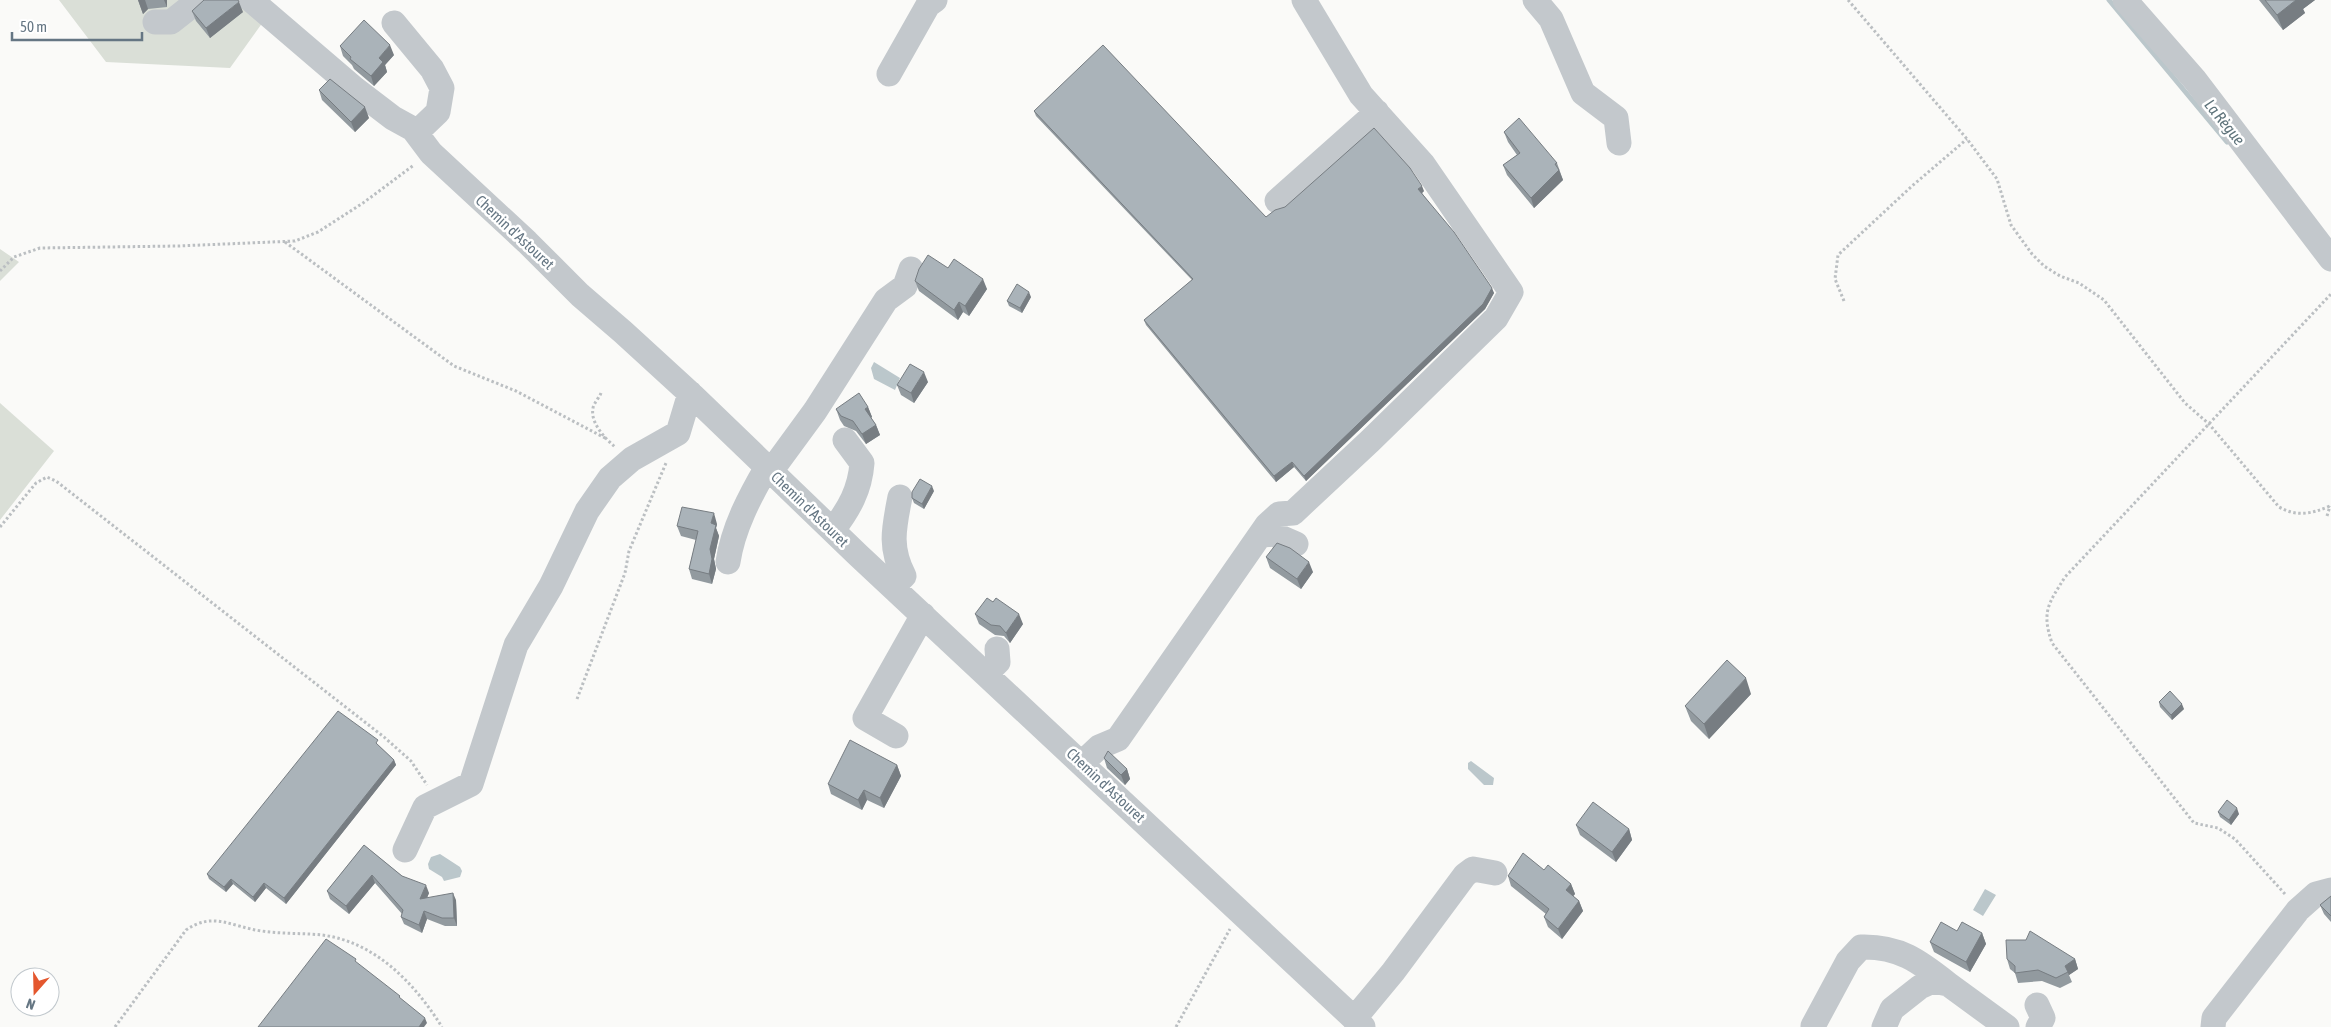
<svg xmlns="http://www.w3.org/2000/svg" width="2331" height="1027" viewBox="0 0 2331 1027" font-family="'Asap Condensed',sans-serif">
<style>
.green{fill:#dadfd7}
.water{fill:#bbc7cb}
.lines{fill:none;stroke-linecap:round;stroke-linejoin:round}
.stream{stroke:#bbc7cb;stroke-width:5}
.path{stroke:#bbbfc2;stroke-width:3;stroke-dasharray:2.5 2.5;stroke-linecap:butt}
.minor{stroke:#c3c8cc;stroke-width:25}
.wall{fill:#929a9f}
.shaded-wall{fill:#777d82}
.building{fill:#aab3b9;stroke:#777d82}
.labels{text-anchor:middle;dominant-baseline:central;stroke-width:5;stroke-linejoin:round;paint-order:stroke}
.street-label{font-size:15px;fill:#657683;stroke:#fff}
.water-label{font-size:16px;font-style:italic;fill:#60757c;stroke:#fff}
</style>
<rect width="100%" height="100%" fill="#fafaf8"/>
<path class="green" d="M59,0H244L263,22L230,68L106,62Z
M0,249L19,262L0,281Z
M0,403L54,451L0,520Z"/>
<path class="water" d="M874,362L900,378L895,390L874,379L871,368Z
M1471,761L1494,778L1493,785H1484L1468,769V763Z
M440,854L460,867L462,871L460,877L444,881L442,877L429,869L428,864L431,857Z
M1985,889L1996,895L1983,916L1973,910Z"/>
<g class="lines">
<path class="stream" d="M2109,0L2227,142"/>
<path class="path" d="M1848,0L1967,139L1997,179L2011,225L2032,254L2044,266L2060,276L2079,283L2104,300L2185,403L2209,424L2279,507C2297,517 2311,514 2330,506
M285,242L454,366L516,391L607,439
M0,271L14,257L40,248L178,246L295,241L318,232L363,203L414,165
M1844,301L1835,279L1838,255L1912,186L1967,139
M601,393C599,398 594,403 593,408C590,423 605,438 615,447
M2327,516L2330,506
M0,527L36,483L47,477L56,481L384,737L411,761L427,785
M577,699L625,573L629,551L666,463
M2285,894L2235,839L2218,828L2194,823L2052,643C2041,611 2049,603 2065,577L2331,294
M115,1027L186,930C214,911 231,927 262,931C282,934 302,933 322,935C376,942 415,984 442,1027
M1176,1027L1230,929"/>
<path class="minor" d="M251,0L355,89L393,118L413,129L431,153L527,242L580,295L623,332L694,397L858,555L1363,1027
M1535,0L1551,19L1583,93L1616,118L1619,143
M2125,0L2195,80L2331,259
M155,22H171L199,0
M394,23L432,69L442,88L438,112L416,133
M889,74L928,5L935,0
M1277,201L1377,112
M771,471L815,411L886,300L905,286L911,269
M833,530C849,509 860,490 862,463L845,440
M1262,535L1273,534L1296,544
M728,562C733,528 750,496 767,467
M893,587L904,576C889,547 894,528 900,497
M987,673L998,662L997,649
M896,736L865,718L923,615
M1082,763L1099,747L1118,739L1267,525L1279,514L1293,513L1370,441L1496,318L1511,292L1423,164L1361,95L1304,0
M405,850L425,807L471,784L516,645L551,586L587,511L610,478L632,459L678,433L690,393
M2037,1005L2043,1018L2038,1027
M1354,1019L1393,972L1465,875L1473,869L1495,873
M1813,1026L1848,961L1861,947C1899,946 1919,961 1948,984
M1884,1027L1892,1009L1920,987L1933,981L1948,984L2007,1027
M2213,1027L2214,1018L2298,910L2316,894L2331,890"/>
</g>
<path class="wall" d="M138,0H167V7L148,9L143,14Z
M2259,0H2315L2303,9L2305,13L2283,30Z
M192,11L243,12L210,38L196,21Z
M340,46L394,55L385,65L387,72L374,86L354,69L352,65L343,56Z
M319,90L369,118L355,132L322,100Z
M1034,111L1266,217L1424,191L1422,193L1494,293L1485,309L1306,481L1294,467L1276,482L1146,325L1144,320L1192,280L1036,116Z
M1504,132L1557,163L1563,180L1534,208L1507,175L1503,165L1517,155L1508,142Z
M948,268L987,289L969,316L963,312L958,320L919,291L915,281Z
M1031,297L1022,313L1009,306L1007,301Z
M928,382L914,403L901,395L897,385Z
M868,407L872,417L871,418L876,425L880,435L866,444L856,431L844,426L840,420L836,409Z
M934,491L924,509L914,503L912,498Z
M717,524L716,528L719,536L714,559L716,569L712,584L692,579L689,569L696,540L681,536L677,526Z
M1266,557L1313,572L1301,589L1270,568Z
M975,614L1023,624L1010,643L1004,636L995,635L979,624Z
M1751,694L1709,739L1691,721L1685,706Z
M2159,702L2184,709L2172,720L2160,707Z
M379,746L394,760L396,765L286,904L266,888L255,902L233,884L226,892L209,879L207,874Z
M1104,758L1127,769L1130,779L1125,785L1107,768Z
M897,765L901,776L884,808L867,800L862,810L831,794L828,784Z
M2218,812L2239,814L2231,825L2220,817Z
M1576,825L1629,829L1632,840L1616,862L1580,835Z
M364,845L402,876L429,893L427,898L456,900L457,926H445L427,919L422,933L404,924L401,917L402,914L375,883L349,914L330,899L327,891Z
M1544,870L1571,884L1575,894L1573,896L1579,901L1583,911L1562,939L1548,927L1544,917L1546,914L1511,886L1508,876Z
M2331,896V922L2324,914L2320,905Z
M1957,931L1982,933L1986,944L1970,972L1934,952L1930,942Z
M2007,959H2075L2078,969L2069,975L2072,982L2060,988L2042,981L2018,983L2015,973L2010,969Z"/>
<path class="shaded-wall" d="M138,0H145L148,9L143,14Z
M164,0H167V7Z
M2296,0H2315L2303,9L2305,13L2283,30L2277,15Z
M239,2L243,12L210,38L206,28Z
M390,45L394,55L385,65L387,72L374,86L371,76L379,58Z
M365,107L369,118L355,132L351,122Z
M1559,170L1563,180L1534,208L1531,198Z
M1422,186L1424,191L1420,195L1418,189Z
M983,279L987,289L969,316L965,306Z
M1492,288L1494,293L1485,309L1306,481L1304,476Z
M1029,292L1031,297L1022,313L1020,308Z
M959,302L963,312L958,320L954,310Z
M924,372L928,382L914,403L911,393Z
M868,407L872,417L868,419L865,409Z
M876,425L880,435L866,444L862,434Z
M1292,462L1294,467L1276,482L1274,476Z
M932,486L934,491L924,509L922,504Z
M714,513L717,524L716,528L719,536L714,559L716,569L712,584L709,574L711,523Z
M1309,562L1313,572L1301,589L1297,579Z
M1019,614L1023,624L1010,643L1006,633Z
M1746,678L1751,694L1709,739L1704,724Z
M2182,704L2184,709L2172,720L2171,715Z
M394,760L396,765L286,904L284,898Z
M897,765L901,776L884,808L880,798Z
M1127,769L1130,779L1125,785L1121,775Z
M864,790L867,800L862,810L858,800Z
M2237,808L2239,814L2231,825L2229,820Z
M1629,829L1632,840L1616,862L1612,852Z
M372,875L375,883L349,914L346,906Z
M231,879L233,884L226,892L224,887Z
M264,883L266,888L255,902L253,897Z
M1571,884L1575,894L1570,900L1566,890Z
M426,885L429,893L423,907L420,899Z
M453,893L456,900L457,926L454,918Z
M1579,901L1583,911L1562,939L1558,929Z
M424,911L427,919L422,933L419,925Z
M1982,933L1986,944L1970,972L1966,962Z
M2075,959L2078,969L2069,975L2065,966Z
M425,1018L427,1023L424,1027H418Z"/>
<path class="building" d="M204,0H238L239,2L206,28L192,11Z
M2265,0H2296L2277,15Z
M364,20L390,45L379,58L383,62L371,76L350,59L351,57L340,46Z
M1103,45L1266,217L1275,210L1285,207L1374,128L1410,168L1422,186L1418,189L1454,232L1492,288L1483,304L1304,476L1292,462L1274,476L1144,320L1193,279L1034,111Z
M330,79L365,107L351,122L319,90Z
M1519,118L1557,163L1555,164L1559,170L1531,198L1503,165L1520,153L1504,132Z
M928,255L948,268L954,259L983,279L965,306L959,302L954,310L915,281L919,269Z
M1017,284L1029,292L1020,308L1007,301Z
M910,364L924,372L911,393L897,385Z
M859,393L868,407L865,409L876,425L862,434L853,421L841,416L836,409Z
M920,479L932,486L922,504L912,498V492Z
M682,507L714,513L711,523L716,525L710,549L712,559L709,574L689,569L698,531L677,526Z
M1277,543L1290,548L1309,562L1297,579L1266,557Z
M987,598L993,602L996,598L1019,614L1006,633L1000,626L991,625L975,614Z
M1727,660L1746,678L1704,724L1685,706Z
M2170,691L2182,704L2171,715L2159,702Z
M338,711L378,740L376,743L394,760L284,898L264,883L253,897L231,879L224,887L207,874Z
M850,740L897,765L880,798L864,790L858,800L828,784Z
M1108,751L1127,769L1121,775L1104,758Z
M2227,800L2237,808L2229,820L2218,812Z
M1593,802L1629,829L1612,852L1576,825Z
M364,845L402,876L426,885L420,899L453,893L454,918H442L424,911L419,925L401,917L403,910L372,875L346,906L327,891Z
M1523,853L1544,870L1548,865L1571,884L1566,890L1579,901L1558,929L1544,917L1549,909L1508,876Z
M2331,896V916L2320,905Z
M1941,922L1957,931L1962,922L1982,933L1966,962L1930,942Z
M2030,931L2075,959L2065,966L2068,972L2056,978L2038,970L2015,973V966L2007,959L2006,940H2026Z
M326,939L356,959L355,961L400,996L399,997L425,1018L419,1027H258Z"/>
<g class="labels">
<g class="street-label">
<text transform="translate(515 232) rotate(43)">Chemin d'Astouret</text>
<text transform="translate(810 509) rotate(44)">Chemin d'Astouret</text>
<text transform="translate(1106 785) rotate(43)">Chemin d'Astouret</text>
</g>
<g class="water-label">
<text transform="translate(2225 122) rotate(51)">La Règue</text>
</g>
</g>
<g transform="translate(35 992) rotate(200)"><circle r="24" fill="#ffffff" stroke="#c1c8cd"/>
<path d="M0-4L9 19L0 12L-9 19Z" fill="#e4572e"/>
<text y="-8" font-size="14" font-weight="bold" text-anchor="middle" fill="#657683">N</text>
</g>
<path d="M12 32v8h130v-8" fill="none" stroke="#657683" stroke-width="2.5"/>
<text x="20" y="32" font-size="15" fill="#657683" stroke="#ffffff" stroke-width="4" paint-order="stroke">50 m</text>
</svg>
